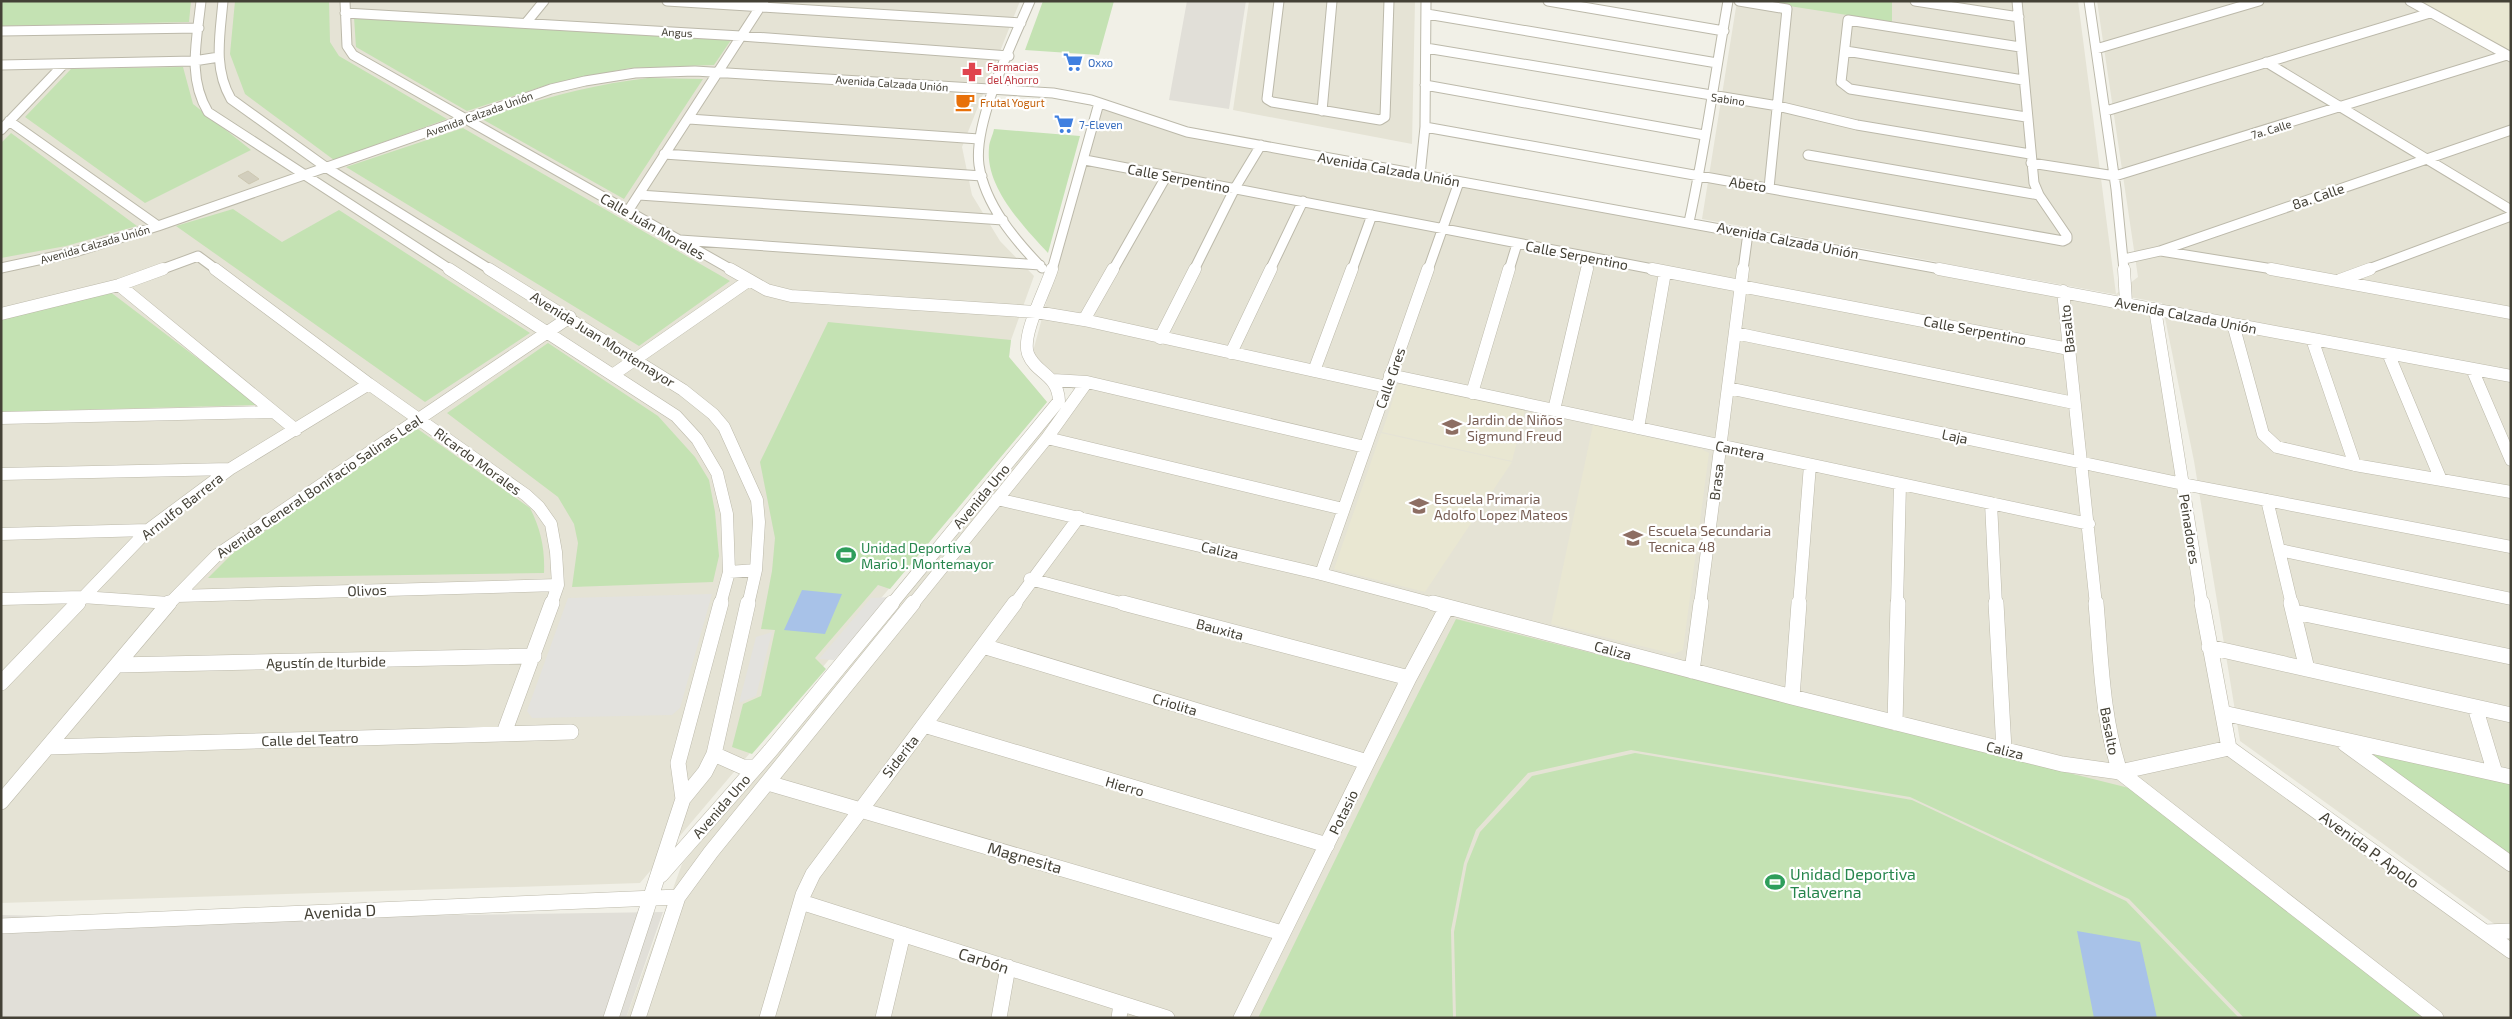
<svg xmlns="http://www.w3.org/2000/svg" width="2512" height="1019" viewBox="0 0 2512 1019" font-family="'Exo 2',sans-serif">
<style>
.residential{fill:#e5e3d5}
.industrial{fill:#e1dfd8}
.education{fill:#e9e7d2}
.green{fill:#c4e2b3}
.parking{fill:#e3e2de}
.water{fill:#a8c2e8}
.building{fill:#d2cebd;stroke:#ccc7b1}
.lines{fill:none;stroke-linecap:round;stroke-linejoin:round}
.minor-far2-casing{stroke:#bcb9aa;stroke-width:11}
.minor-far1-casing{stroke:#bcb9aa;stroke-width:13}
.minor-casing{stroke:#bcb9aa;stroke-width:16}
.minor-far2{stroke:#fff;stroke-width:9}
.minor-far1{stroke:#fff;stroke-width:12}
.minor{stroke:#fff;stroke-width:15}
.labels{text-anchor:middle;dominant-baseline:central;stroke-width:4.5;stroke-linejoin:round;paint-order:stroke}
.far-street-label{font-size:11px;fill:#444136;stroke:#fff}
.far-shop-label{font-size:11px;fill:#366cbe;stroke:#fff;text-anchor:start}
.far-health-label{font-size:11px;fill:#be3a42;stroke:#fff;text-anchor:start}
.far-food-label{font-size:11px;fill:#c56008;stroke:#fff;text-anchor:start}
.street-label{font-size:14px;fill:#444136;stroke:#fff}
.education-label{font-size:14px;fill:#785e54;stroke:#fff;text-anchor:start}
.leisure-label{font-size:14px;fill:#27864d;stroke:#fff;text-anchor:start}
.near-street-label{font-size:16px;fill:#444136;stroke:#fff}
.near-leisure-label{font-size:16px;fill:#27864d;stroke:#fff;text-anchor:start}
</style>
<rect width="100%" height="100%" fill="#f1f0e7"/>
<path class="residential" d="M1,1H1020L962,147L972,195L1000,241L1034,276L1011,340L1009,357L1047,402L640,883L1,903Z
M1249,1H1415L1412,144L1233,110Z
M1737,1H2078L2116,294L2138,277L2097,1H2511V936L2240,741L2194,461L2162,303L1702,219Z
M1101,101L1175,131L2154,311L2224,746L2511,954V1018H626L682,864L1075,391L1032,355Z"/>
<path class="industrial" d="M1187,1H1246L1229,109L1169,100Z
M663,912L626,1018H1V915L195,919Z"/>
<path class="education" d="M2417,1H2511V49L2506,50Z
M1402,384L1525,410L1512,461L1382,432L1398,385Z
M1593,425L1701,449L1709,453L1683,650L1674,654L1551,624Z
M1381,433L1512,462L1425,592L1334,569Z"/>
<path class="green" d="M1,1H191L189,22L1,26Z
M235,1H329L330,42L339,56L447,119L334,160L245,94L230,54Z
M1043,1H1114L1099,55L1025,50Z
M1757,1H1892V22Z
M354,17L731,40L714,65L630,68L550,84L467,111L356,47Z
M183,67L193,104L251,150L145,203L25,117L71,69Z
M648,78L703,79L624,199L482,119C538,99 590,85 648,78Z
M463,128L730,281L639,346L346,167Z
M994,129L1080,136L1048,253C1024,227 985,187 989,148C989,142 993,135 994,129Z
M11,133L137,226L66,246L1,258V143Z
M233,209L282,242L339,210L530,333L425,402L176,226Z
M109,291L259,405L1,412V316Z
M828,322L1011,340L1009,357L1047,402L890,589L878,585L815,658L826,669L752,754L732,747L743,704L761,696L775,630L761,629L772,571L775,538L760,462Z
M548,343L658,416L695,457L709,480L715,512L719,556L713,582L572,587L578,543L574,524L558,497L447,413Z
M415,427L530,508C541,530 545,549 544,573L208,578L233,553Z
M1456,619L2133,789L2430,1018H2244L2129,899L1910,797L1631,750L1528,773L1476,830L1464,863L1451,930L1453,1018H1258L1376,776Z
M2364,750L2511,784V855Z
M1635,753L1912,800L2126,901L2239,1018H1456L1454,932L1467,864L1480,832L1532,776Z"/>
<path class="parking" d="M712,594L680,708L672,715L532,718L527,711L568,598Z
M890,597L834,660L819,659L871,598Z
M772,632L756,696L739,703L756,637Z"/>
<path class="water" d="M802,590L842,594L825,634L784,630Z
M2077,931L2140,942L2157,1018H2094Z"/>
<path class="building" d="M248,171L259,179L249,184L238,176Z"/>
<g class="lines">
<defs>
<path id="minor-far2" d="M201,1C197,40 187,77 208,112L451,270
M223,1C220,35 213,68 231,99L327,168L491,270
M345,1L347,46L353,55L732,270
M667,1L1021,23
M1030,1C1013,41 973,122 979,165C985,205 1015,240 1042,268
M1279,1L1267,99L1272,102L1380,120L1385,117L1389,1
M1548,1L1724,31
M1739,1L1787,9L1769,188
M1915,1L2019,17
M2089,1L2116,189L2124,270
M2410,1L2511,57
M345,13L741,36L1009,56
M1427,14L1717,63
M526,23L544,1
M1,31L199,28
M2020,47L1848,20L1841,82L1850,89L2026,117
M1426,48L1778,106L1857,125L2030,154
M2096,49L2259,1
M1846,51L2023,80
M2266,62L2511,210
M1,65L194,61L219,57
M1425,85L1704,135
M1322,111L1332,1
M2106,111L2430,13
M689,119L979,139
M9,121L158,226
M1425,127L2063,241L2067,239V236L2039,195L2034,183L2017,1
M1,130L64,64
M664,154L982,176
M1808,155L2039,195
M1085,160L1658,270
M2031,163L2115,176L2507,55
M1420,175L1425,127L1426,1
M639,195L1003,220
M628,211L764,1
M1689,222C1705,149 1715,75 1728,1
M680,240L1040,265
M2161,251L2279,270
M2124,259L2160,251L2511,130
M1,268L75,252L158,226L551,89L585,81L635,73L695,71L1053,93L1091,100L1187,132L1946,270
M160,270L198,256L217,270
M1052,270L1099,103
M1113,270L1167,175
M1194,270L1235,188L1261,145
M1270,270L1303,201
M1352,270L1372,215
M1428,270L1459,182
M1509,270L1517,244
M1587,270L1590,257
M1743,270L1748,233
M2366,270L2511,216"/>
<path id="minor-far1" d="M215,269L369,384L526,495L539,507L551,524L556,552L558,585L551,605
M449,269L676,416L697,439L717,473L727,514L729,572L720,605
M489,269L683,390L713,414L724,427L757,500L759,522L756,570L748,605
M730,269L767,290L791,296L1036,312L1084,320L1387,387
M1652,269L2069,349
M1939,269L2511,376
M2124,269L2126,303
M2271,269L2511,313
M2340,280L2370,269
M119,285L296,430
M2063,291L2096,605
M2155,309L2202,605
M1,314L119,285L163,269
M1084,320L1113,269
M2233,324L2263,434L2277,447L2355,465L2511,492
M1735,333L2074,403
M1160,338L1195,269
M2312,339L2355,465
M1231,353L1271,269
M2388,353L2441,480
M2472,369L2511,460
M1314,371L1352,269
M614,374L748,281
M1390,375L2089,524
M1053,380L1087,382L1365,447
M1728,388L2183,484L2511,547
M1472,393L1509,269
M1554,410L1587,269
M1,418L272,412
M1638,428L1665,272
M1047,438L1343,509
M1,474L230,469
M997,499L1321,574L1438,605
M2267,500L2292,605
M1991,503L1996,605
M1,534L148,530
M2280,550L2511,599
M729,572L756,570
M1321,574L1428,269
M1030,579L1128,605
M177,596L558,585
M1,599L82,597L169,603
M76,605L148,530L230,469L369,384
M168,605L217,555L570,317
M891,605L1059,401C1058,374 1036,374 1028,354C1021,335 1046,289 1052,269
M912,605L1047,438L1087,382
M1014,605L1079,517
M1700,605L1743,269
M1799,605L1810,465
M1897,605L1900,484"/>
<path id="minor" d="M1123,603L1409,678
M1433,603L1792,697L2062,764L2120,772L2229,748
M1996,603L2004,750
M2096,603C2101,660 2102,718 2120,772L2436,1018
M2202,603L2229,748
M2291,603L2307,669
M2295,612L2511,657
M983,646L1367,762
M2209,647L2511,715
M117,665L534,656
M1692,671L1701,603
M1,683L78,603
M1792,697L1799,603
M2475,707L2495,773
M2223,713L2511,777
M1895,723L1898,603
M924,725L1327,845
M504,733L552,603
M2345,744L2511,864
M48,747L571,732
M2229,748L2511,951
M714,754L743,767H756
M768,783L1282,933
M683,799L678,763L721,603
M1,802L169,603
M661,875L770,751L892,603
M801,902L1167,1018
M1,926L678,897
M2485,932L2511,931
M611,1018L683,799L705,772L714,754L748,603
M638,1018L678,897L711,852L913,603
M767,1018L803,895L813,874L1015,603
M883,1018L903,934
M999,1018L1008,967
M1119,1018L1121,1004
M1241,1018L1409,678L1447,607"/>
</defs>
<use href="#minor-far2" class="minor-far2-casing"/>
<use href="#minor-far1" class="minor-far1-casing"/>
<use href="#minor" class="minor-casing"/>
<use href="#minor-far2" class="minor-far2"/>
<use href="#minor-far1" class="minor-far1"/>
<use href="#minor" class="minor"/>
</g>
<defs>
<symbol id="supermarket-bare" viewBox="-9 -9 18 18"><path d="M-6-5.5h2.5l.6 2H6L4.5 2H-2.5L-4.4-4H-6ZM-1.5 3.2a1.3 1.3 0 1 0 .1 0ZM3 3.2a1.3 1.3 0 1 0 .1 0Z" fill="#3f7fe0" stroke="#fff" stroke-width="2.5" paint-order="stroke"/></symbol>
<symbol id="pharmacy-bare" viewBox="-9 -9 18 18"><path d="M-2-6h4v4h4v4h-4v4h-4v-4h-4v-4h4Z" fill="#e0444e" stroke="#fff" stroke-width="2.5" paint-order="stroke"/></symbol>
<symbol id="cafe-bare" viewBox="-9 -9 18 18"><path d="M-5.5-4.5H6V0H3Q3 3.5 0 3.5H-2.5Q-5.5 3.5-5.5 0ZM3-3.2v2h1.7v-2ZM-6 4.5H4V6H-6Z" fill="#e8710a" stroke="#fff" stroke-width="2.5" paint-order="stroke"/></symbol>
<symbol id="school-bare" viewBox="-9 -9 18 18"><path d="M0-5L7-2L0 1L-7-2ZM-4 1L0 2.5L4 1V4Q0 6-4 4Z" fill="#8d6e63" stroke="#fff" stroke-width="2.5" paint-order="stroke"/></symbol>
<symbol id="stadium-bare" viewBox="-9 -9 18 18"><path d="M0-5a6.5 5 0 1 0 0 10a6.5 5 0 1 0 0-10ZM-3.5-1.8h7v3.6h-7Z" fill="#2e9e5b" stroke="#fff" stroke-width="2.5" paint-order="stroke"/></symbol>
</defs>
<g fill-rule="evenodd">
<use href="#supermarket-bare" x="1059" y="48" width="28" height="28"/>
<use href="#pharmacy-bare" x="958" y="58" width="28" height="28"/>
<use href="#cafe-bare" x="951" y="88" width="28" height="28"/>
<use href="#supermarket-bare" x="1050" y="110" width="28" height="28"/>
<use href="#school-bare" x="1438" y="413" width="28" height="28"/>
<use href="#school-bare" x="1405" y="492" width="28" height="28"/>
<use href="#school-bare" x="1619" y="524" width="28" height="28"/>
<use href="#stadium-bare" x="832" y="541" width="28" height="28"/>
<use href="#stadium-bare" x="1761" y="868" width="28" height="28"/>
</g>
<g class="labels">
<g class="far-street-label">
<text transform="translate(677 32) rotate(3)">Angus</text>
<text transform="translate(892 83) rotate(4)">Avenida Calzada Unión</text>
<text transform="translate(1728 99) rotate(8)">Sabino</text>
<text transform="translate(479 114) rotate(-20)">Avenida Calzada Unión</text>
<text transform="translate(2271 129) rotate(-17)">7a. Calle</text>
<text transform="translate(95 244) rotate(-16)">Avenida Calzada Unión</text>
</g>
<g class="far-shop-label">
<text x="1088" y="62">Oxxo</text>
<text x="1079" y="124">7-Eleven</text>
</g>
<g class="far-health-label">
<text x="987" y="66">Farmacias<tspan x="987" dy="13">del Ahorro</tspan></text>
</g>
<g class="far-food-label">
<text x="980" y="102">Frutal Yogurt</text>
</g>
<g class="street-label">
<text transform="translate(1389 169) rotate(10)">Avenida Calzada Unión</text>
<text transform="translate(1179 178) rotate(11)">Calle Serpentino</text>
<text transform="translate(1748 184) rotate(9)">Abeto</text>
<text transform="translate(2318 196) rotate(-19)">8a. Calle</text>
<text transform="translate(653 226) rotate(30)">Calle Juán Morales</text>
<text transform="translate(1788 240) rotate(11)">Avenida Calzada Unión</text>
<text transform="translate(1577 255) rotate(11)">Calle Serpentino</text>
<text transform="translate(2186 315) rotate(11)">Avenida Calzada Unión</text>
<text transform="translate(2067 329) rotate(-96)">Basalto</text>
<text transform="translate(1975 330) rotate(11)">Calle Serpentino</text>
<text transform="translate(603 339) rotate(32)">Avenida Juan Montemayor</text>
<text transform="translate(1390 378) rotate(-71)">Calle Gres</text>
<text transform="translate(1955 436) rotate(12)">Laja</text>
<text transform="translate(1740 450) rotate(12)">Cantera</text>
<text transform="translate(478 461) rotate(36)">Ricardo Morales</text>
<text transform="translate(1716 482) rotate(-83)">Brasa</text>
<text transform="translate(319 486) rotate(-34)">Avenida General Bonifacio Salinas Leal</text>
<text transform="translate(981 496) rotate(-50)">Avenida Uno</text>
<text transform="translate(182 506) rotate(-38)">Arnulfo Barrera</text>
<text transform="translate(2190 529) rotate(81)">Peinadores</text>
<text transform="translate(1220 550) rotate(13)">Caliza</text>
<text transform="translate(367 590) rotate(-2)">Olivos</text>
<text transform="translate(1220 629) rotate(15)">Bauxita</text>
<text transform="translate(1613 650) rotate(15)">Caliza</text>
<text transform="translate(326 662) rotate(-1)">Agustín de Iturbide</text>
<text transform="translate(1175 704) rotate(17)">Criolita</text>
<text transform="translate(2110 731) rotate(79)">Basalto</text>
<text transform="translate(310 739) rotate(-2)">Calle del Teatro</text>
<text transform="translate(2005 750) rotate(14)">Caliza</text>
<text transform="translate(900 756) rotate(-52)">Siderita</text>
<text transform="translate(1125 786) rotate(16)">Hierro</text>
<text transform="translate(721 806) rotate(-49)">Avenida Uno</text>
<text transform="translate(1343 812) rotate(-64)">Potasio</text>
</g>
<g class="education-label">
<text x="1467" y="419">Jardin de Niños<tspan x="1467" dy="16">Sigmund Freud</tspan></text>
<text x="1434" y="498">Escuela Primaria<tspan x="1434" dy="16">Adolfo Lopez Mateos</tspan></text>
<text x="1648" y="530">Escuela Secundaria<tspan x="1648" dy="16">Tecnica 48</tspan></text>
</g>
<g class="leisure-label">
<text x="861" y="547">Unidad Deportiva<tspan x="861" dy="16">Mario J. Montemayor</tspan></text>
</g>
<g class="near-street-label">
<text transform="translate(2370 849) rotate(36)">Avenida P. Apolo</text>
<text transform="translate(1025 857) rotate(16)">Magnesita</text>
<text transform="translate(340 911) rotate(-3)">Avenida D</text>
<text transform="translate(984 960) rotate(18)">Carbón</text>
</g>
<g class="near-leisure-label">
<text x="1790" y="873">Unidad Deportiva<tspan x="1790" dy="18">Talaverna</tspan></text>
</g>
</g>
<rect width="2512" height="1019" fill="none" stroke="#444136" stroke-width="5"/>
</svg>
